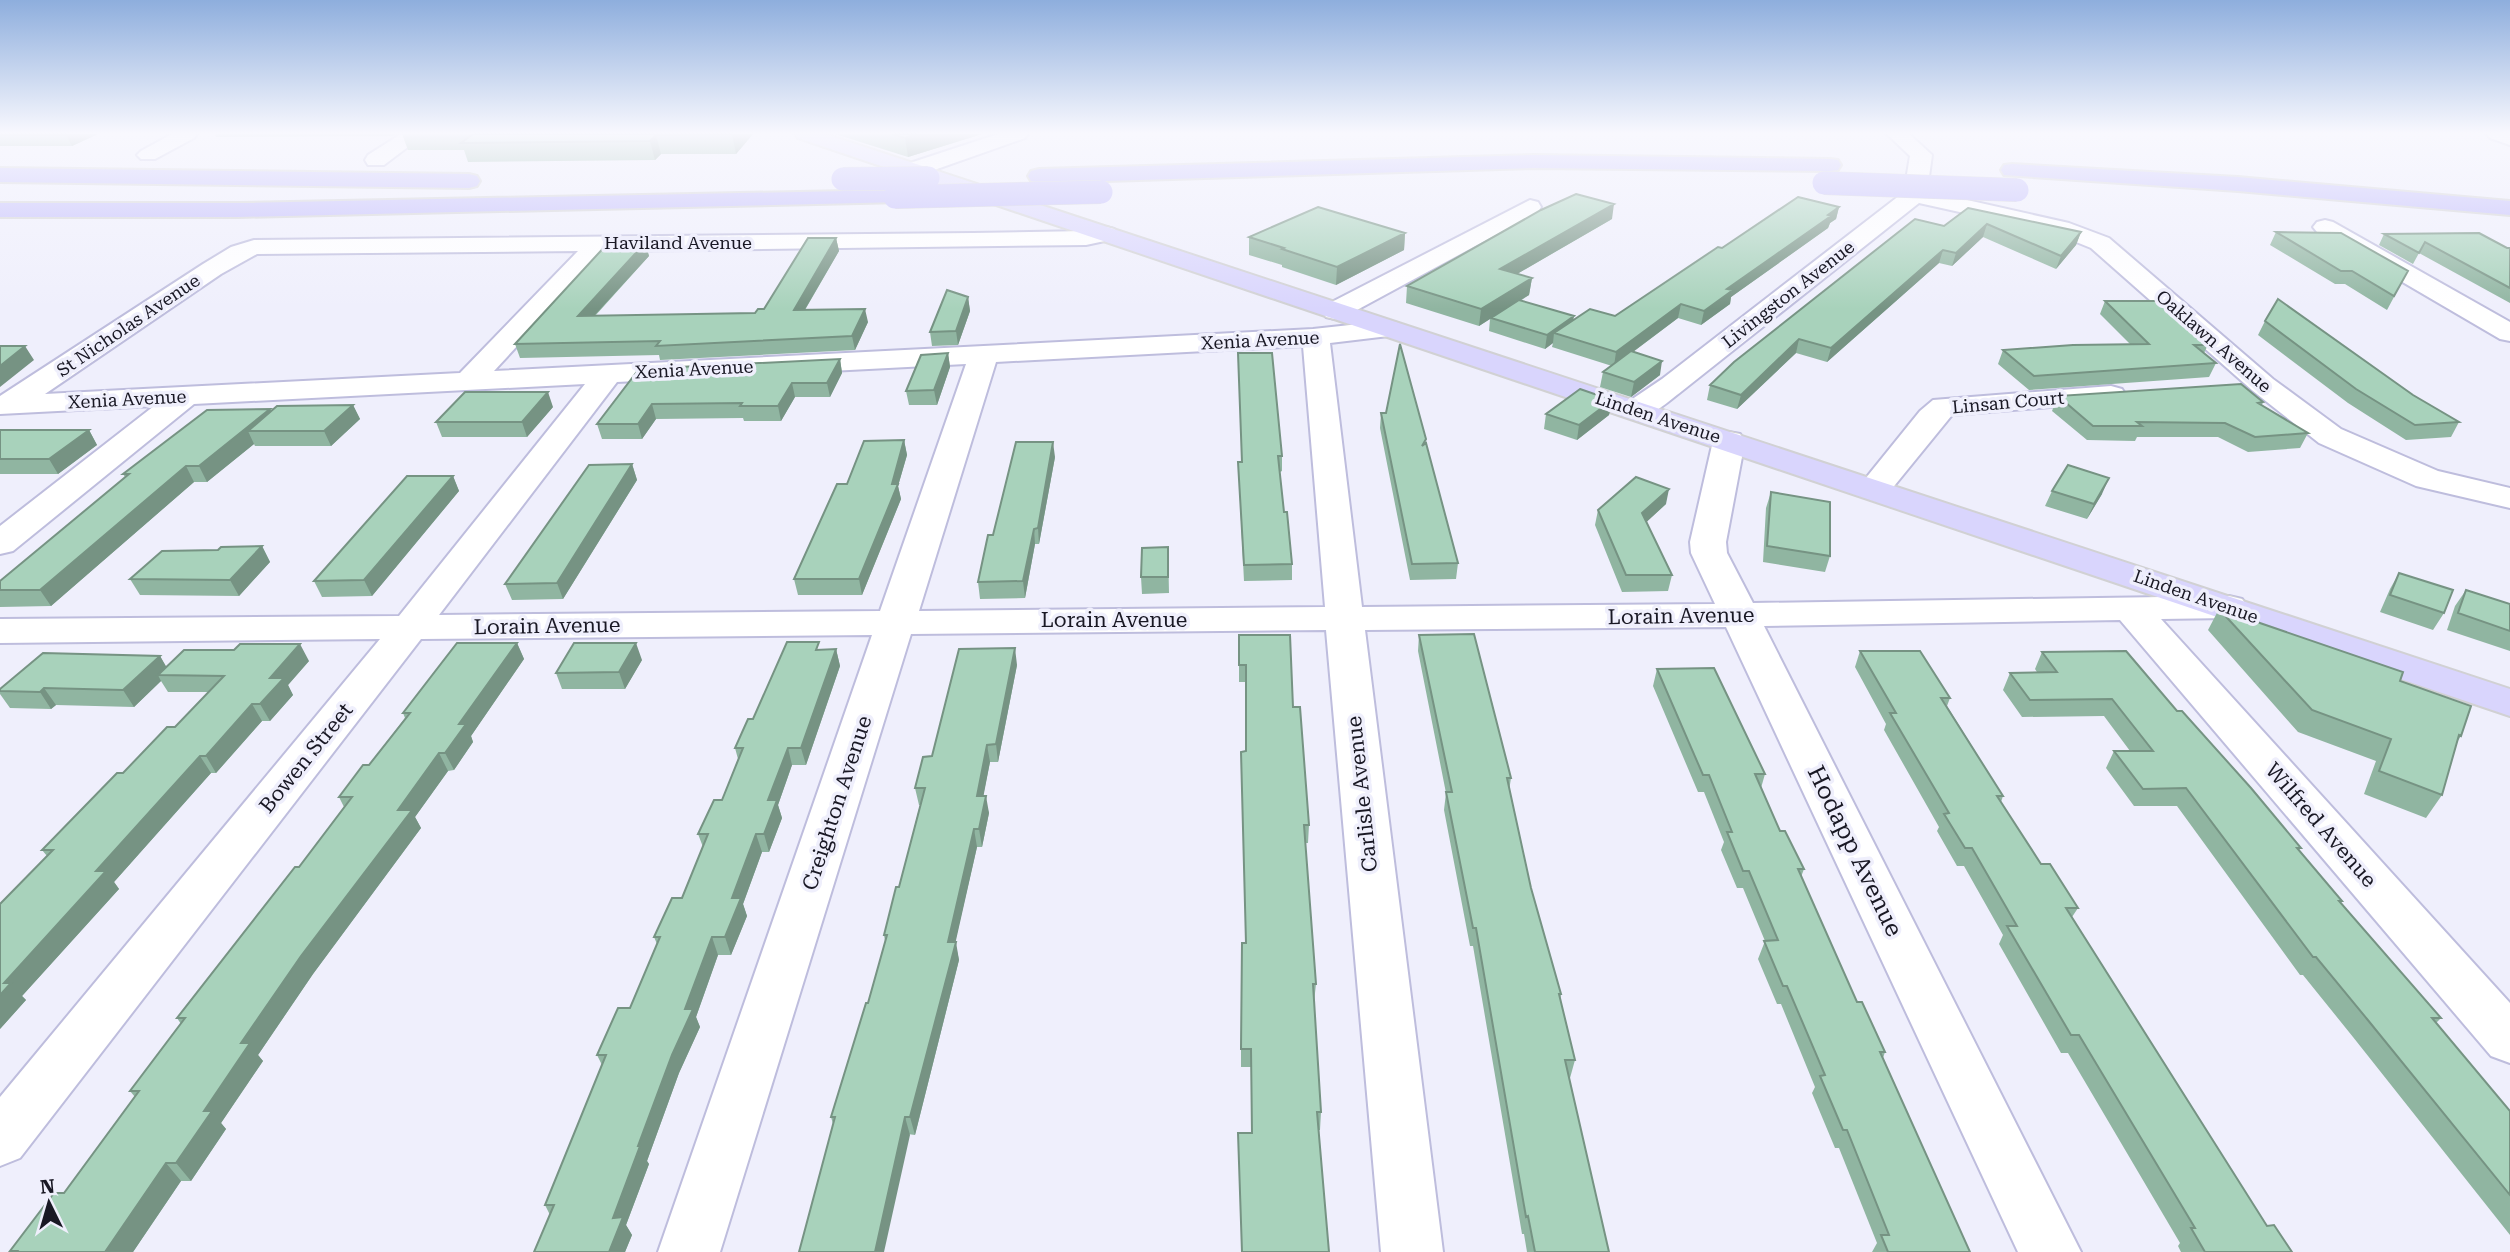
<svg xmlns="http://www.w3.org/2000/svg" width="2510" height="1252" viewBox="0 0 2510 1252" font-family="'Roboto Serif',serif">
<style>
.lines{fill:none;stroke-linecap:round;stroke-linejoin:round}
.minor-casing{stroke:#bebddd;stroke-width:4}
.major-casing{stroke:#d1d1d3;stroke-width:4}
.highway-casing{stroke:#d1d1d3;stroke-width:4}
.minor{fill:#fff;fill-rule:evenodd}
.major{fill:#d9d5fd;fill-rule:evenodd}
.highway{fill:#bfb9fb;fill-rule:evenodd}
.highway-bridge-casing{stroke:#d1d1d3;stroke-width:24;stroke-linecap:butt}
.highway-bridge{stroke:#bfb9fb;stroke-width:23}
.wall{fill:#90b5a1}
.shaded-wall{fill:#769383}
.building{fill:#a8d2bb;stroke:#769383;stroke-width:2}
.labels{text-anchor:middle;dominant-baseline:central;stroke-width:7;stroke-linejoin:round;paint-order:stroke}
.far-street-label{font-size:18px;fill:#191824;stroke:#efeffc}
.street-label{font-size:21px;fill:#191824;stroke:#efeffc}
.near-street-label{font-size:24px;fill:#191824;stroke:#efeffc}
</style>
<rect width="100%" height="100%" fill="#efeffc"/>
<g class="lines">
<defs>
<path id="minor" d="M172,134H197L194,138L155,159H141L137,155L141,151Z
M401,134H425L384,165H368L365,160L368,155Z
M998,134H1028L1025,138L920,175H904L901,170L904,165Z
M1887,134H1909L1932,155L1927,191L2069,223L2109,238L2273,379L2341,429L2438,471L2510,488V508L2416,486L2319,443L2253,391L2091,248L2054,233L1919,203L1682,391C1665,404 1648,422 1625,416L1621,410L1625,404L1662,379L1904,192L1910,156Z
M2487,134H2510V145L2490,138Z
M1530,200L1538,202L1541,207L1538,212L1344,317L1335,319L1326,317L1322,311L1326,305Z
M2325,220L2333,222L2510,322V341L2500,339L2317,232L2313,227L2317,222Z
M1106,227L1114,229L1118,234L1114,239L1086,245L605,251L494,371L1313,329L1387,321L1397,323L1401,329L1397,335L1330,343L1362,607L1715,604L1691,553L1690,542L1713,441L1718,434L1729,432L1740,434L1745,441L1726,542L1727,553L1753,603L2229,596L2242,599L2248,607L2242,615L2229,618L2161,619L2510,1003V1063L2491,1056L2120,620L1764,626L2081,1252H2018L1726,627L1365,630L1443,1252H1381L1326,630L911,634L720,1252H658L872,635L421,639L20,1158L0,1166V1097L380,639L0,643V619L399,616L585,384L194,404L13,551L0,554V526L154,406L0,414V396L203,264L231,247L254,240L973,233L1086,231ZM578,251L460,373L45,394L221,274L257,254ZM1303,346L1325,607L919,611L996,362ZM966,364L880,611L439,615L617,382Z
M2111,386L2122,389L2126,395L2122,401L1952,415L1886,496L1874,499L1862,496L1857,489L1920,411L1933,400Z"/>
<path id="major" d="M795,134H825L2510,689V716L798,138Z"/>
<path id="highway" d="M1533,155L1830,159L1838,160L1841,165L1838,170L1830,171L1533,168L1039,183L1031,181L1028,176L1031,171L1039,169Z
M2012,164L2238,177L2510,201V215L2238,191L2004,175L2001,170L2004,165Z
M0,168L469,174L477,176L480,181L477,186L469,188L0,182Z
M895,190L903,192L906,197L903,202L238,217H0V203H238Z"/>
</defs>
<use href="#minor" class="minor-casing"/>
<use href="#major" class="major-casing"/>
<use href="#highway" class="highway-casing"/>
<use href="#minor" class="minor"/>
<use href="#major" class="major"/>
<use href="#highway" class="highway"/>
<defs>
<path id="highway-bridge" d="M843,179L928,178
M1824,183L2017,190
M895,197L1101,192"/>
</defs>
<use href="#highway-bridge" class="highway-bridge-casing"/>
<use href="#highway-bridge" class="highway-bridge"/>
</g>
<path class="wall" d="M0,134H98L72,146H0Z
M215,134H397L393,136L216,137Z
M402,134H753L736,154H661L655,160L468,162L464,150H408Z
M835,134H982L908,157Z
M1839,207L1836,219L1830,223L1828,228L1731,297L1730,304L1701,325L1678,318L1633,352L1660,375L1631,397L1600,387L1603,372L1612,366L1552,347L1553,343L1545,349L1489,331L1490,319L1479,326L1406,303L1407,286L1612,219L1517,274L1532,278L1529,295L1520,301L1573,320L1615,316L1722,248Z
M1968,208L2081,232L2076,245L2056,269L1983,237L1952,266L1939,263L1827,362L1796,353L1737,409L1707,400L1710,385L1944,226Z
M2276,232L2408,271L2387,310L2345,284H2335L2270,245Z
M1405,233L1404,250L1336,285L1282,267V265L1249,255V237Z
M2384,234L2510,248V303L2419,253L2413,264L2379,245Z
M836,238L839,251L805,310L868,322L855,350L660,360L659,355L520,358L515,344L645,243L649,256L595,316L755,313L764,309Z
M968,297L970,311L958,345L932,346L930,332Z
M2105,301L2208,345L2204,353L2216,363L2209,377L2029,390L1998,364L2003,350L2130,344L2100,314Z
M2265,321L2413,395L2459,422L2451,437L2406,440L2348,403L2258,335Z
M948,353L950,367L937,405H909L906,391Z
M840,359L842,373L830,397H795L781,421H744L743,418L656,419L642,439H602L597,424L639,369Z
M2058,396L2263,402L2262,405L2308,433L2300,448L2248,452L2218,437H2137L2135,441L2087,440L2052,411Z
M1612,400L1609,415L1577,440L1544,429L1546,414Z
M353,405L360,419L331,446H255L254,444L207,482H194L51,606L0,607V590L125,477L123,474L270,409L271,411Z
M553,407L527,437H442L436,422Z
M1381,413H1386L1425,444L1458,563L1456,579L1410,580L1380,428Z
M0,430H89L97,445L58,474H0Z
M904,440L907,455L898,486L901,499L862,595H798L794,579L847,484Z
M1282,456V471L1280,472L1284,512L1292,564V580L1244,581L1238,462Z
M1055,457L1039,544H1035L1025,598L980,599L978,582L993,535Z
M632,464L637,480L563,599L512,600L505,584Z
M453,476L459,491L372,596L322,597L314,581Z
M2052,491L2102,494L2087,519L2045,506Z
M1771,492L1830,556L1825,572L1763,562L1766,508Z
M1666,504L1646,522L1672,575L1668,591L1622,592L1595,525L1598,510Z
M262,546L270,562L239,596L140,595L130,579L218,550Z
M1168,547L1169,593L1142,594L1141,577Z
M2399,573L2444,613L2433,630L2380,612L2390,589Z
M2466,590L2510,604V651L2447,630L2455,606Z
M2219,609L2400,681L2461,736L2457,742L2442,795L2426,818L2364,794L2376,761L2298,732L2208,630Z
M1239,635L1293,707L1309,825L1308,843H1305L1316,984L1314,1002L1321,1112L1320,1130L1251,1133V1067H1241V1049L1246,943V682H1239Z
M1419,635L1511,778L1509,791L1531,888L1561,994L1560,1000L1575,1060L1570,1078H1569L1609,1252H1527L1524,1234H1522L1473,946H1470L1444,810L1446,793L1418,651Z
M517,643L524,659L471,736L473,742L454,770L448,771L415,817L421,828L313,974L258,1055L263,1061L221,1123L226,1129L191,1181H181L133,1252H12L10,1251L64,1193L135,1097L130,1091L181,1024L177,1018L299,867L344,807L339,797L369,765L405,718L403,713Z
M821,649H836L840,666L806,765H792L778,805L782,818L769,852H762L743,904L747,916L731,955H718L696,1017L700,1027L679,1073L647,1161L649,1164L626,1225L632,1235L625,1252H534L550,1215L545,1205L602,1065L597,1055L630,1008L657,944L654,937L682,898L703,847L698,834L722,800L738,759L735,748L753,719Z
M1860,651L1950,698L1947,706L2003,796L2001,802L2041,864L2078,908L2072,917L2267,1226L2292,1252H2181L2178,1246L2180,1243L2068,1053H2061L1999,944L2003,935L1964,866H1957L1937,831L1939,827L1884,730L1886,724L1855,667Z
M2042,652L2177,711L2301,848L2299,850L2342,901L2341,903L2441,1018L2436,1023L2510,1111V1235L2353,1037L2303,975H2300L2177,806H2134L2106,768L2114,751H2130L2104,716L2022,717L2003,690L2010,673L2037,672L2035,669Z
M160,656L166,667L309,661L288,685L293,695L270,721H262L216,773H211L114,882L119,889L22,996L26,1000L0,1029L47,856L42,850L123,773L175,727L208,692H168L161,681L134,707L56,705L51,709L10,708L0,694V689Z
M642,660L625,689H562L556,673Z
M1017,665L998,762H990L983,796L989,813L982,847H977L955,942L959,960L915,1135L833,1124L831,1117L868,1003L885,941L884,935L899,887L920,805H919L915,788L932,756Z
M1657,669L1765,774L1761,788L1780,831L1804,869L1801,877L1857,1002L1885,1052L1883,1058L1970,1252H1872L1877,1243L1839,1148H1835L1812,1093L1815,1087L1781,1004H1777L1758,959L1765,941L1743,888H1737L1721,850L1724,842L1704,792H1698L1653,686Z"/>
<path class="shaded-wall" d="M68,134H98L72,146L66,135Z
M732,134H753L736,154Z
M918,134H982L908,157L905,138Z
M656,135L661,154L655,160L650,141Z
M1614,204L1612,219L1498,285L1500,269Z
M1839,207L1836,219L1830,223L1828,228L1731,297L1730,304L1701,325L1704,311L1727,289Z
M1987,224L1983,237L1952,266L1956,253Z
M2081,232L2076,245L2056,269L2061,256Z
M1405,233L1404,250L1336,285L1337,267Z
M836,238L839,251L797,323L794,310Z
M645,243L649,256L582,329L578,316Z
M1943,250L1939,263L1827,362L1831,348Z
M1532,278L1529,295L1492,318H1491L1490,319L1479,326L1481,309Z
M968,297L970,311L958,345L956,331Z
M1681,304L1678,318L1614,366L1616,352Z
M865,309L868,322L855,350L852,336Z
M1574,316L1572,329L1554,333L1553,343L1545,349L1547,335Z
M1799,339L1796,353L1737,409L1741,395Z
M25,346L34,360L0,387V366Z
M948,353L950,367L937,405L934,390Z
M840,359L842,373L830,397L827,383Z
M1662,361L1660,375L1631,397L1634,382Z
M792,383L795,397L781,421L778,406Z
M548,392L553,407L527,437L522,422Z
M1612,400L1609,415L1577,440L1579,425Z
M652,404L656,419L642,439L638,424Z
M353,405L360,419L331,446L324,431Z
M270,409L278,424L248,431L254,444L207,482L199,466Z
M89,430L97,445L58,474L49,459Z
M904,440L907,455L898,486L901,499L862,595L859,579L892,484Z
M1053,442L1055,457L1039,544L1038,528Z
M632,464L637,480L563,599L557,583Z
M186,466L194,482L51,606L40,590Z
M453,476L459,491L372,596L364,580Z
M2109,478L2102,494L2087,519L2094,504Z
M1669,489L1666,504L1639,529L1642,513Z
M1034,529L1035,544L1025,598L1023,581Z
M262,546L270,562L239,596L230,580Z
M517,643L524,659L471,736L473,742L454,770L445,753L459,724Z
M636,643L642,660L625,689L619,672Z
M300,644L309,661L288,685L293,695L270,721L260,704L270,678Z
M1015,648L1017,665L998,762L996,744Z
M836,649L840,666L806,765L801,748Z
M160,656L170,673L158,675L161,681L134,707L123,690Z
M44,688L56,705L51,709L40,692Z
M252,704L262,721L216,773L206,756Z
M987,745L990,762L980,814L977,796Z
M788,748L792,765L778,805L782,818L769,852L764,834L768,800Z
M439,753L448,771L415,817L421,828L313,974L258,1055L263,1061L221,1123L226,1129L191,1181L176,1163L241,1043L398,810Z
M200,756L211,773L114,882L119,889L22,996L26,1000L0,1029V995L4,983L96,871Z
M986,796L989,813L982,847L979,829Z
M974,829L977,847L952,958L956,942L959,960L915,1135L910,1117L948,942Z
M756,834L762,852L743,904L747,916L731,955L725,937L732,898Z
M712,937L718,955L696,1017L700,1027L679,1073L647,1161L649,1164L626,1225L632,1235L625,1252H609L613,1218L685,1009Z
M905,1117L910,1135L884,1252H875Z
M166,1163L181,1181L133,1252H105Z"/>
<path class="building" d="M0,134H68L66,135H0Z
M473,134H732L656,135L650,141L461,143Z
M892,134H918L905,138Z
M1576,194L1614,204L1500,269L1532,278L1481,309L1407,286L1541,210Z
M1798,197L1839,207L1828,215L1831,216L1727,289L1733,290L1704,311L1681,304L1616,352L1554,333L1590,309L1615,316L1718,247L1722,248Z
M1318,207L1405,233L1337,267L1282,249L1284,248L1249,237Z
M1968,208L2081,232L2061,256L1987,224L1956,253L1943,250L1831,348L1799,339L1741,395L1710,385L1734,362L1915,219L1944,226Z
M2276,232L2341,233L2408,271L2394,296L2352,271H2341Z
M2479,233L2507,248H2510V288L2425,242L2419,253L2384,234Z
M808,238H836L794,310L865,309L852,336L656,346L660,341L515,344L608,243H645L578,316L755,313L758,309H764Z
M947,290L968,297L956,331L930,332Z
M2278,299L2413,395L2459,422L2415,425L2356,389L2265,321Z
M1519,300L1574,316L1547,335L1491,318Z
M2105,301H2158L2208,345H2194L2216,363L2034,376L2003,350L2073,345L2149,344Z
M1400,344L1426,439L1422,446L1426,443L1458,563L1412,564L1381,413H1386Z
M0,346H25L0,366Z
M1631,351L1662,361L1634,382L1603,372Z
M948,353L934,390L906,391L921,355Z
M1238,353H1272L1282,456H1278L1284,512H1287L1292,564L1244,565L1238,462H1242Z
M840,359L827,383H792L778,406H740L742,403L652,404L638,424H597L639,369Z
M2241,384L2263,402L2258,403L2308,433L2255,437L2225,423L2137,422L2142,426H2093L2058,396Z
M1580,389L1612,400L1579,425L1546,414Z
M465,392H548L522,422H436Z
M353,405L324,431H248L277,406Z
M270,409L199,466H186L40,590H0V581L129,474H123L207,410Z
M0,430H89L49,459H0Z
M904,440L892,484H898L859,579H794L837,484H847L864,441Z
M1016,442H1053L1038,528L1034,529L1023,581L978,582L988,535H993Z
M632,464L557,583L505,584L589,465Z
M2068,465L2109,478L2094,504L2052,491Z
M407,476H453L364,580L314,581Z
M1636,477L1669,489L1642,513L1672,575H1626L1598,510Z
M1771,492L1830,502V556L1767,546Z
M262,546L230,580L130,579L162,551L218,550L221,547Z
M1168,547V577H1141L1142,548Z
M2399,573L2453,590L2444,613L2390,595Z
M2466,590L2510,604V631L2458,613Z
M2219,609L2403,672L2400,681L2471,706L2461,736L2459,735L2442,795L2379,771L2391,739L2312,710Z
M1474,634L1511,778H1507L1531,888L1561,994H1559L1575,1060H1565L1609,1252H1535L1528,1216L1526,1217L1476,928H1473L1446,792H1452L1419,635Z
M1239,635H1290L1293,707H1300L1309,825H1304L1316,984H1313L1321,1112H1317L1329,1252H1242L1238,1133H1252L1251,1049H1241L1242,943H1246L1241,752L1246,751V665H1239Z
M787,642H819L816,650L836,649L801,748H788L768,800H777L764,834H756L732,898H741L725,937H712L685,1009H693L672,1055L638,1146H640L613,1218L623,1217L609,1252H534L554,1205H545L606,1055H597L618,1008H630L660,937H654L672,898H682L708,834H698L714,800H722L743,748H735L748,719H753Z
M457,643H517L459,724H466L445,753H439L398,810H412L301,956L241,1043H250L204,1111H212L176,1163H166L105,1252H16L17,1251H10L54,1193H64L139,1091H130L185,1018H177L295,867H299L352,797H339L363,765H369L410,713H403Z
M574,643H636L619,672L556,673Z
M240,644H300L270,678H284L260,704H252L206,756H200L96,871H106L4,983H11L0,995V904L53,850H42L117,773H123L167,727H175L224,676L158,675L184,650H234Z
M1015,648L996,744L987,745L977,796H986L979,829H974L948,942H956L910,1117H905L875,1252H799L835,1117H831L866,1003H868L887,935H884L896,887H899L925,788H915L923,757L932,756L959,649Z
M1860,651H1920L1950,698H1941L2003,796H1997L2041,864H2050L2078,908H2066L2267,1226L2274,1225L2292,1252H2205L2191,1228H2195L2079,1035H2071L2007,926H2017L1972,848H1965L1944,814L1949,813L1890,713H1896Z
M2126,651L2177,711H2182L2251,788L2301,848H2297L2342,901H2339L2441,1018H2432L2510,1111V1195L2367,1019L2316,957H2313L2186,788L2143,789L2114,751H2153L2112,699L2030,700L2010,673L2057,672L2042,652Z
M43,653L160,656L123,690L44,688L40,692L0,691V689Z
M1714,668L1765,774H1755L1780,831H1785L1804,869H1798L1857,1002H1862L1885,1052H1880L1970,1252H1888L1881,1235H1889L1847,1130H1843L1820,1076L1825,1075L1787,986H1783L1764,941L1778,940L1749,871H1743L1727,832H1732L1709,775H1703L1657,669Z"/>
<linearGradient id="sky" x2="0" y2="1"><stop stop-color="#8eaedd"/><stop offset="0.43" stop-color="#f8f8fe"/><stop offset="1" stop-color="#f8f8fe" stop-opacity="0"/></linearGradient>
<rect width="2510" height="309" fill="url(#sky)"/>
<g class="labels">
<g class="far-street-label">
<text x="678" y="242">Haviland Avenue</text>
<text transform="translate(1788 294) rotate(-38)">Livingston Avenue</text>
<text transform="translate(128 325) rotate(-34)">St Nicholas Avenue</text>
<text transform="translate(1260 340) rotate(-3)">Xenia Avenue</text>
<text transform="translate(2214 341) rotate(41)">Oaklawn Avenue</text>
<text transform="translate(694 369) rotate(-3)">Xenia Avenue</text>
<text transform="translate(127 399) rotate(-3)">Xenia Avenue</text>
<text transform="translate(2008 402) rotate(-5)">Linsan Court</text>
<text transform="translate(1658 417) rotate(18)">Linden Avenue</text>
<text transform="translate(2196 596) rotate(19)">Linden Avenue</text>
</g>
<g class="street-label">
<text transform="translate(1681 616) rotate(-1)">Lorain Avenue</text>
<text x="1114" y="620">Lorain Avenue</text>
<text transform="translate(547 626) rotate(-1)">Lorain Avenue</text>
<text transform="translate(306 758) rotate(-51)">Bowen Street</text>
<text transform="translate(1362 794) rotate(-96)">Carlisle Avenue</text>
<text transform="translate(837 803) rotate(-72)">Creighton Avenue</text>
<text transform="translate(2321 825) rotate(49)">Wilfred Avenue</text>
</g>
<g class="near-street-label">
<text transform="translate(1855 851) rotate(64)">Hodapp Avenue</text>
</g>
</g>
<g transform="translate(49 1203) rotate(355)" stroke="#efeffc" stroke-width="5" paint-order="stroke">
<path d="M0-5L12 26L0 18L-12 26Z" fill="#191824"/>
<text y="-10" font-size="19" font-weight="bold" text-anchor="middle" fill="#191824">N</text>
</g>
</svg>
